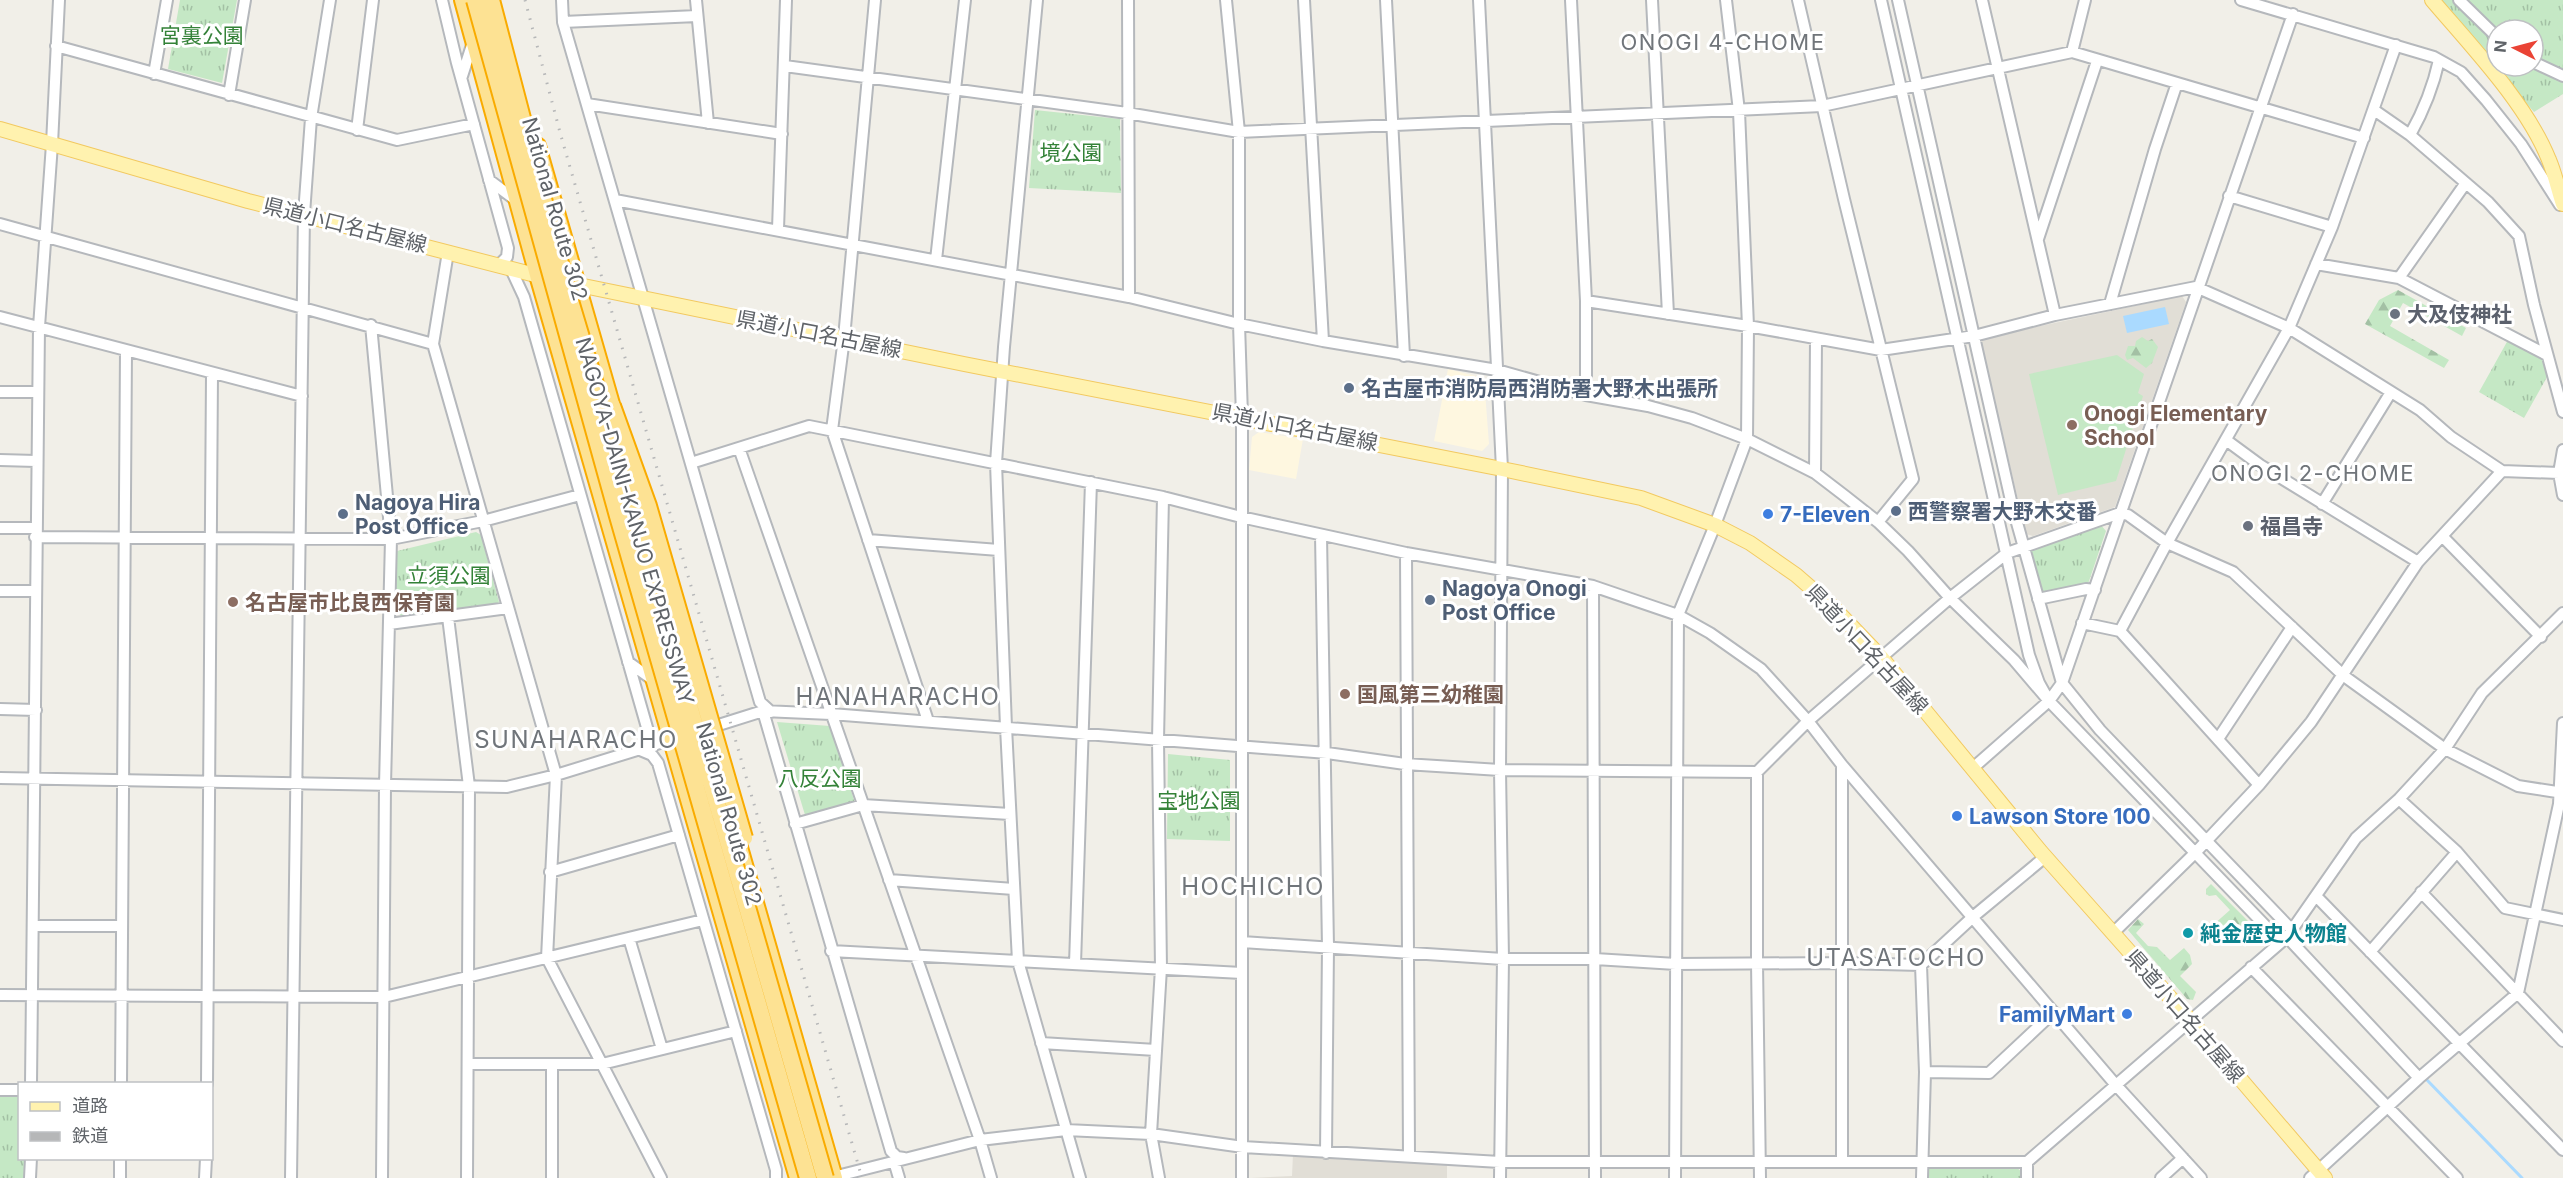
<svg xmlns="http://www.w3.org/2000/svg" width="2563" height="1178" viewBox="0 0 2563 1178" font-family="Inter,'Noto Sans JP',sans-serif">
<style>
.commercial{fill:#fef7e0}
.education{fill:#e1ded6}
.grass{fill:url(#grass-tufts);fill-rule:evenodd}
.forest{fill:url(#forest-firs)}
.pitch{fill:#c5e8c5}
.water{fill:#aadaff}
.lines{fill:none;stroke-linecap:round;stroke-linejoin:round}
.stream{stroke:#aadaff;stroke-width:3}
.minor-casing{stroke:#b5b8bc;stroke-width:14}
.major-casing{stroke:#f2c960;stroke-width:16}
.highway-casing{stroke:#f9ab00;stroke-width:20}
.minor{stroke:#fff;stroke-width:10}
.major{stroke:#fff2af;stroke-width:14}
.highway{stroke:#fde293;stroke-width:16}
.rail{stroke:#b6b7b8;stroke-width:3;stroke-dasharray:1.5 8;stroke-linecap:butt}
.highway-bridge-casing{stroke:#f9ab00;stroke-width:20;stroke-linecap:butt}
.highway-bridge{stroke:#fde293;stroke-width:16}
.worship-dot{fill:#6b7280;stroke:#fff;stroke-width:2}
.service-dot{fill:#5c6f8a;stroke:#fff;stroke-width:2}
.education-dot{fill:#8d6e63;stroke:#fff;stroke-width:2}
.shop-dot{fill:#3f7fe0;stroke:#fff;stroke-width:2}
.culture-dot{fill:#0f9aa8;stroke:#fff;stroke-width:2}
.labels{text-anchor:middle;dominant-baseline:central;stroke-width:6;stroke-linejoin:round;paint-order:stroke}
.park-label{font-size:21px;fill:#348238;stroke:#fff}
.street-label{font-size:21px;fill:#5f6368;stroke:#fff}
.worship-label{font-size:21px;font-weight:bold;fill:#5b616d;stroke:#fff;text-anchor:start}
.service-label{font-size:21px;font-weight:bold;fill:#4e5e75;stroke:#fff;text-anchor:start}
.education-label{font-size:21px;font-weight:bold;fill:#785e54;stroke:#fff;text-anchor:start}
.shop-label{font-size:21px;font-weight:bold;fill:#366cbe;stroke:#fff;text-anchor:start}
.culture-label{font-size:21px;font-weight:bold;fill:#0d838f;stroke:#fff;text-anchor:start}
.neighbourhood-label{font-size:22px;letter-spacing:1.5px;fill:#70757a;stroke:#fff}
.quarter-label{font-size:24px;letter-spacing:1.5px;fill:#70757a;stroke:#fff}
</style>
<defs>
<pattern id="grass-tufts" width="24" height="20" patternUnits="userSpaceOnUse" patternTransform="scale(1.5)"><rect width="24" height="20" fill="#c5e8c5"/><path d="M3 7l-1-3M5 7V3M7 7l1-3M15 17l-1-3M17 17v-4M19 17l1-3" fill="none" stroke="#a3c0a4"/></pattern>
<pattern id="forest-firs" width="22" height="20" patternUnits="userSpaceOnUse" patternTransform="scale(1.5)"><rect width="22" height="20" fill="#c5e8c5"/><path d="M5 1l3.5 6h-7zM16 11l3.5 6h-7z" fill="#a3c0a4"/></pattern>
</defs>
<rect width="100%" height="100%" fill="#f1efe8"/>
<path class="commercial" d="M1448,369L1484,378L1489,444L1482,451L1434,441Z
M1259,432L1303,439L1296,479L1249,470L1252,437Z"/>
<path class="education" d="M2182,296L2186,302L2115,507L2033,536L2026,534L1981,342L1984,338Z
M1293,1154L1447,1165V1178H1251L1292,1176Z"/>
<path class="grass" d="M180,0H237L222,83L168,69Z
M2437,0H2563V94L2534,112ZM2497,30H2533V66H2497Z
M1035,110L1120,119L1121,193L1029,188Z
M2508,340L2544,361L2547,377L2524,418L2479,392Z
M2100,524L2106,531L2088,584L2040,595L2027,549Z
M476,532L481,535L499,602L496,606L402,617L395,610L397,551Z
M777,722L830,726L855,803L805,815Z
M1168,754L1230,760V841L1167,839Z
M0,1094H19L20,1158L26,1159V1178H0Z
M2014,1165L2024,1174V1178H1925L1928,1166Z"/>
<path class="forest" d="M2398,290L2466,328L2462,336L2403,303L2390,326L2449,360L2444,368L2365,324L2379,300Z
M2142,337L2148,341L2152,339L2158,347L2152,363L2146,368L2133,358L2127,360L2125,355L2128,346H2135L2136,341Z
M2211,884L2254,927L2249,933L2239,924L2220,939L2212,936L2209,938L2204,933L2230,910L2216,895L2209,896L2206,894V889Z
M2138,919L2144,924L2136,933L2148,946L2157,947L2170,960L2184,948L2190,955L2192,964L2180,976L2196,992L2193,1000L2187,999L2128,930Z"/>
<path class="pitch" d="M2117,355L2144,374L2138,393L2143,396L2116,481L2058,495L2029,374Z"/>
<path class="water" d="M2165,307L2169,324L2127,333L2123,316Z"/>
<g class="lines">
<path class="stream" d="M2426,1079L2522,1178"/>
<defs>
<path id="minor" d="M442,0L457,63L508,248L507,257L498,266
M562,0L563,22L760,702L771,712
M696,0L708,123
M875,0L844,338L832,430L928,721
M1037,0L1004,347L996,463L1006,727L1018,961L1080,1178
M1128,0L1129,297
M1226,0L1239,132V324L1242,416V1178
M1304,0L1323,341
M1386,0L1404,356
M1479,0L1502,469L1500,770L1503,959L1500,1178
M1571,0L1586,301V395
M1652,0L1668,314
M1798,0L1844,199L1913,479L1878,522
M1881,0L2029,655L2039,683L2049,701L2280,941
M1898,0L2012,505L2062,683L2100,730L2292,930
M1982,0L2055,315
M2241,0L2434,57L2461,72L2486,100L2521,144L2560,205
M2459,0L2497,37
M563,22L697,16
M56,46L397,140L474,124
M2072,52L2085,0
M2533,62L2563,76
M785,66L1127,113L1239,132L1822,106L2072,52L2364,138
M154,74L167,0
M462,76L473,42
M229,95L245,0
M587,104L782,134
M2374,110L2410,135L2488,202L2519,236L2534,305L2563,412
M357,130L373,0
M2410,135C2424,110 2433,88 2439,60
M489,180L517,201
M2229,196L2332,227
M615,200L1129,297L1239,324L1323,341L1497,370L1586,395L1648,406L1692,418L1747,439L1815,473L1845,496L1878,522L1908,551L1950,598L2014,660L2049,701
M0,224L433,344
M778,229L786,0
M2038,239L2097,61
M448,252L433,344L556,775L547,958L661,1178
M936,260L965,0
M2316,264L2399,278L2547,355
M511,269L524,297L648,731V740L640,750
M2399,278L2465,184
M1586,301L1748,326L1881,350L1974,336L2055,315L2196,287L2289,328L2420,410L2451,437L2502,471
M2110,304L2155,149L2177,83
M0,317L302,396
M371,325L391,539L385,785L382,1178
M0,392H38
M2226,440L2260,465L2418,562
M739,448L980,1140L991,1178
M2563,450L2559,473L2563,495
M0,460L36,461
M691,463L809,426L1163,497L1241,517L1406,553L1593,586L1678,615L1710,633L1761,669L1808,721L1842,765L2115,1084L2201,1178
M1815,473L1816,339
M2322,504L2391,392
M0,528H35
M1321,535L1328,947L1326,1153
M2442,536L2541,637
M35,537L391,539L483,521L580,495
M868,540L999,550
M1406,553L1409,1156
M1593,586L1595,1178
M0,591H35
M2038,599L2086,589L2095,590
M448,617L469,786L467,1178
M2082,623L2120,631L2259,785
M389,624L508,608
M2120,631L2167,543L2289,328L2332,227L2396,45
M628,662L656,682
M0,709L36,710
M763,711L891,1151L897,1157L904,1158
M709,728L763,711L831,714L1327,753L1405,764L1500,770L1757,772L1808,721L1950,598L2007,553L2120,513L2128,515L2167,543L2233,572L2344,676L2445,749L2518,786L2557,792L2563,790
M2218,739L2292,627
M640,750L652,755L658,763L776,1170V1178
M1974,767L2049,701L2062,683L2293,14
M1757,772V963L1760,1178
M0,778L507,787L556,775L676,738
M2399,799L2457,852L2505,908L2563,920
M795,824L863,805L1010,814
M550,872L679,835
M889,880L1014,889
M2421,892L2563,1041
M2316,896L2563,1150
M33,926H122
M2113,933L2195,853L2259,785L2311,722L2418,562L2502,471L2559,473L2563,484
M2287,937L2419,1078
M629,938L662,1049
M1242,942L1503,959H1595L1676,964L1842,963L1921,965
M831,951L1242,973
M2370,952L2457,852
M1075,964L1091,482
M2251,967L2457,1178
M0,995L384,997L703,920
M1041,1043L1156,1050
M468,1064H602L736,1031
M1925,1072L1989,1073L2054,1012
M31,1084L39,327L52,144L59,0
M121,1084L126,350
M207,1084L212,374
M0,1090H20
M1842,1160V765
M894,1161L899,1178
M2027,1162V1178
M30,1178L31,1158
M120,1178V1158
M205,1178L206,1158
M291,1178L304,214L311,118L330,0
M552,1178V1064
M829,1178L980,1140L1066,1130L1151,1134L1243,1147L1500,1162H2027L2287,937L2356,838L2399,799L2445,749L2482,693L2563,613
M1159,1178L1151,1134L1161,968L1158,740L1163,497
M1675,1178L1678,615L1715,525L1747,439L1748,326L1739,111L1726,0
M1922,1178L1925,1072L1921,965L1974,916L2045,857
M2161,1178L2183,1158
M2310,1178L2419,1078L2518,993L2559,804L2563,723"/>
<path id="major" d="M2432,0C2471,46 2527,104 2549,160C2555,174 2558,189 2563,204
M0,129L248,201L547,278
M569,283L964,364L1502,469L1641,498L1715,525L1750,543L1796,575L1834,608L1881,657L2041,852L2190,1020L2325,1178"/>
<path id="highway" d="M463,0L538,275L798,1178
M537,146L615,418
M732,823L834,1178"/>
</defs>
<use href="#minor" class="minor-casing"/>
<use href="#major" class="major-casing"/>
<use href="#highway" class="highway-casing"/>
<use href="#minor" class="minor"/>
<use href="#major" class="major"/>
<use href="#highway" class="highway"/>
<path class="rail" d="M525,0L561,136L862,1178"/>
<defs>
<path id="highway-bridge" d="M475,0L618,516L808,1178
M491,0L568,294L633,511L825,1178
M612,406L648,506L744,838"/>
</defs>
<use href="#highway-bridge" class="highway-bridge-casing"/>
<use href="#highway-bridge" class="highway-bridge"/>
</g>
<g class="worship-dot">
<circle cx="2395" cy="314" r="6"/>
<circle cx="2248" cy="526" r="6"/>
</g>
<g class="service-dot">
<circle cx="1349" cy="388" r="6"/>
<circle cx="1896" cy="511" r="6"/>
<circle cx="343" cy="514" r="6"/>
<circle cx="1430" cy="600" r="6"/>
</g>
<g class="education-dot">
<circle cx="2072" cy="425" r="6"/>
<circle cx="233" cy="602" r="6"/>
<circle cx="1345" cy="694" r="6"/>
</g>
<g class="shop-dot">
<circle cx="1768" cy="514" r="6"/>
<circle cx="1957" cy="816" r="6"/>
<circle cx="2127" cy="1014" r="6"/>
</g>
<circle class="culture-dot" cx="2188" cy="933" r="6"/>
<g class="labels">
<g class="park-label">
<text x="202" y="35">宮裏公園</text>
<text x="1071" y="152">境公園</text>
<text x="449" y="575">立須公園</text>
<text x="820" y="778">八反公園</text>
<text x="1199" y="800">宝地公園</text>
</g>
<g class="street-label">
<text transform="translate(555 209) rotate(74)">National Route 302</text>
<text transform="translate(345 225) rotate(14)">県道小口名古屋線</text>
<text transform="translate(819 334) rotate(11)">県道小口名古屋線</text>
<text transform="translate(1295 427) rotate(11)">県道小口名古屋線</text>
<text transform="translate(635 521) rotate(74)">NAGOYA-DAINI-KANJO EXPRESSWAY</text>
<text transform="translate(1867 649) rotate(47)">県道小口名古屋線</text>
<text transform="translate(729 814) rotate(74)">National Route 302</text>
<text transform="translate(2185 1016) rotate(49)">県道小口名古屋線</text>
</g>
<g class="worship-label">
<text x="2407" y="314">大及伎神社</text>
<text x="2260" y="526">福昌寺</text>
</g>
<g class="service-label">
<text x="1361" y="388">名古屋市消防局西消防署大野木出張所</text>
<text x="355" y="502">Nagoya Hira<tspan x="355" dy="24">Post Office</tspan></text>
<text x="1908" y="511">西警察署大野木交番</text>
<text x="1442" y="588">Nagoya Onogi<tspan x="1442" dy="24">Post Office</tspan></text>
</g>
<g class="education-label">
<text x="2084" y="413">Onogi Elementary<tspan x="2084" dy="24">School</tspan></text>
<text x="245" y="602">名古屋市比良西保育園</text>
<text x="1357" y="694">国風第三幼稚園</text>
</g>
<g class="shop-label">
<text x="1780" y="514">7-Eleven</text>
<text x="1969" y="816">Lawson Store 100</text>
<text x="2115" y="1014" text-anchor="end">FamilyMart</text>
</g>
<g class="culture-label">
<text x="2200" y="933">純金歴史人物館</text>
</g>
<g class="neighbourhood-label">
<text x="1723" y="42">ONOGI 4-CHOME</text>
<text x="2313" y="473">ONOGI 2-CHOME</text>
</g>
<g class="quarter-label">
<text x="898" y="696">HANAHARACHO</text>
<text x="576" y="739">SUNAHARACHO</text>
<text x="1253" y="886">HOCHICHO</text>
<text x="1896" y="957">UTASATOCHO</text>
</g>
</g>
<rect x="18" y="1082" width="195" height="78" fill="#ffffff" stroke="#bfc1c3" stroke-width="1.5"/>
<rect x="30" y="1102" width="30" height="9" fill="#fff2af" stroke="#bfc1c3" stroke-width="1.5"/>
<text x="72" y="1112" font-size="18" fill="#5f6368">道路</text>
<rect x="30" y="1132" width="30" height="9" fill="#b6b7b8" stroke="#bfc1c3" stroke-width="1.5"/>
<text x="72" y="1142" font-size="18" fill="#5f6368">鉄道</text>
<g transform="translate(2515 48) rotate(276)"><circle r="28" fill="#ffffff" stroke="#bfc1c3" stroke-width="1.5"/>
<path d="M0-4.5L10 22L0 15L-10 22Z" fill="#ea4335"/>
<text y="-9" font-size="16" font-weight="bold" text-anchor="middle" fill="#5f6368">N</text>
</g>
</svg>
